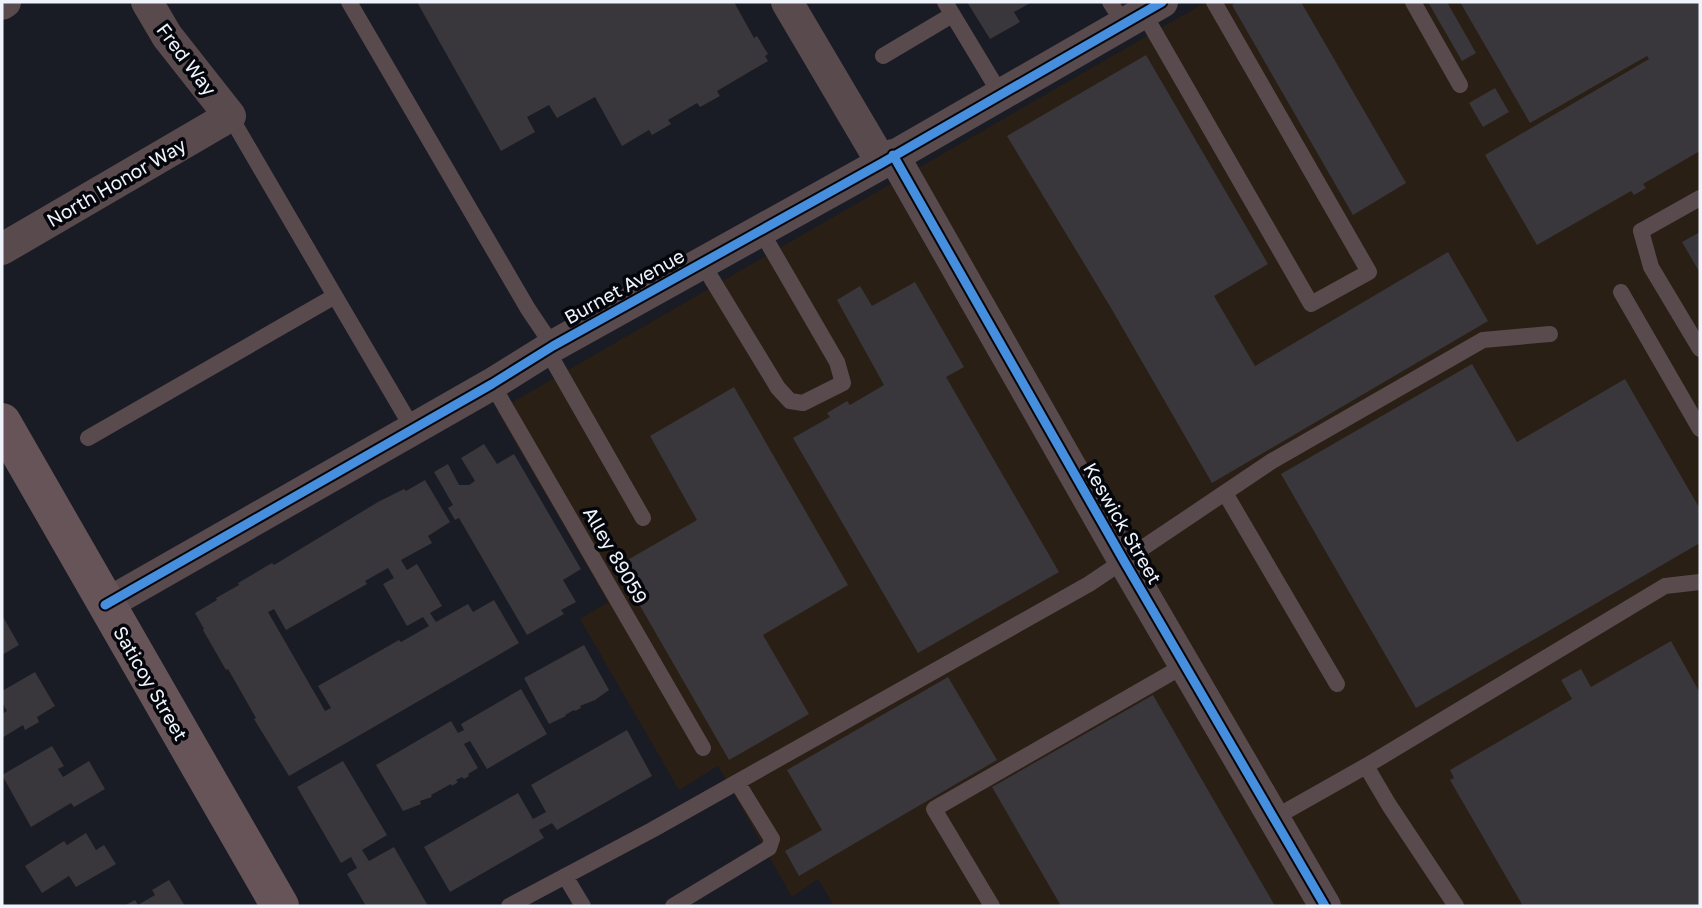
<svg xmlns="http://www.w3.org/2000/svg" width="1702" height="908" viewBox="0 0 1702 908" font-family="'Golos Text',sans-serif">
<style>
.industrial{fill:#291f14}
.building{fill:#39373c;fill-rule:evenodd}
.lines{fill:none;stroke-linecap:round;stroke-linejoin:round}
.lane{stroke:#594a4e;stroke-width:16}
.street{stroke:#594a4e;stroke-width:32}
.secondary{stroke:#665458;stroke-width:38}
.cycleway-casing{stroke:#04060b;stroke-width:13}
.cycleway{stroke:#468fdf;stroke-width:9}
.labels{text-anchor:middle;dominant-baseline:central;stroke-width:7;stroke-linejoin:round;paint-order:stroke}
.street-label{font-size:19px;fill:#eef3fc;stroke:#04060b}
</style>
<rect width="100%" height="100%" fill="#191c24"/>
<path class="industrial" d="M1206,2H1700V906H834L818,879L792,897L718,766L679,790L580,619L608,602L497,411Z"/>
<path class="building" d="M417,2H734L754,38L757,36L768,54L765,56L768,61L717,91L720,96L700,107L697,103L668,120L671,124L652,135L649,130L622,146L595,97L557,118L549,105L527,117L535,132L501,151Z
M967,2H1032L1014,12L1020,22L990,39Z
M1237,2H1301L1406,183L1353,215L1232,5Z
M1428,2H1447L1476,53L1462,61Z
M1460,2H1700V151L1643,184L1646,188L1634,195L1631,191L1537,245L1485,155L1649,59L1647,56L1530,123Z
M1146,55L1268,264L1214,296L1255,366L1448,252L1488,321L1212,483L1111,308L1007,136Z
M1495,88L1509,112L1483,127L1469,103Z
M1700,232V273L1682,242Z
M915,282L964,367L946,377L1059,572L918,653L793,438L830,417L827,413L847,401L850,405L884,385L837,300L860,286L872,306Z
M1472,364L1517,442L1625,379L1700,509V543L1416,708L1281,474Z
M734,387L848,585L763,635L809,714L729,760L617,566L697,520L650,436Z
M484,444L497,464L514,454L581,569L563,580L576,602L561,610L564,614L527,635L459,518L455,520L448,508L453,505L434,472L448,464L459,485H469L475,481L461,458Z
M425,480L450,522L428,536L432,543L401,560L407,570L417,564L442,606L430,613L436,622L468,604L473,612L494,600L519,643L289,776L254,719L256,718L228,669L226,670L203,630L204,629L195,613L217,600L216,598L239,585L238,583L272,563L274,565L378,502L404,489L406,491ZM388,568L394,578L383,584L407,626L423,617L429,626L401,642L399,640L318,686L331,708L325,711L268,612L274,609L286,630L367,584L365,581Z
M2,615L19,645L2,655Z
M1671,641L1700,693V906H1523L1450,780L1454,778L1450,770L1572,699L1561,680L1581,669L1591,687Z
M584,645L609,690L595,700L580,706L581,708L575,711L574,710L565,715L566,716L549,724L524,678Z
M35,672L55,706L37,717L39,722L25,730L23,725L2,738V714L7,711L2,702V691Z
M948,677L997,760L799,876L785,851L822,830L787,770Z
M521,689L547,734L487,769L470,741L464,744L478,768L468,774L469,776L464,779L462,777L456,780L458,782L452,786L451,784L431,795L432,797L420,801L421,804L403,811L376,765L451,721L458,733L464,730L461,724Z
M1153,695L1275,906H1061L992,787Z
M627,730L652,776L557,830L552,823L539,830L544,838L450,892L424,847L518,793L533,819L546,812L531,785Z
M52,746L64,766L58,769L63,777L89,761L105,789L74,807L71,803L31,827L2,775Z
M343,761L387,835L362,850L369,861L394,847L428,906H366L347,874L357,868L351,857L341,863L297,787Z
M86,833L96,850L104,845L116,864L76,887L69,876L42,893L25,866L64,841L67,845Z
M169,880L185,906H124L135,900L138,905L155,895L152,890Z"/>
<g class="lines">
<path class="lane" d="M349,2L528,309L553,346
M945,2L1001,95
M1110,2L1124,24
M1413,2L1460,85
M1143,12L1311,304L1369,272L1214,2
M883,56L952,15
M230,116L335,296
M1700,198L1641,231L1651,267L1700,349
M702,263L778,388L790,401L803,403L843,383L837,362L761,231
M1621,292L1700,429
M547,350L643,518
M492,384L703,748
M88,438L335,296L413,429
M1225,493L1337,684
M1366,766L1389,805L1456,906
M1274,818L1366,766L1665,586L1700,582
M565,876L583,906
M509,906L652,830L1089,584L1272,461L1483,340L1550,334
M673,906L769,848L772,839L737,782
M992,906L934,809L1185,665"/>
<path class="street" d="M787,2L882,163
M2,4L5,2
M893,155L1124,561L1325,906
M2,249L230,116L167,36L147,2
M105,605L492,384L553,346L882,163L1162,2"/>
<path class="secondary" d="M2,422L280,906"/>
<defs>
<path id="cycleway" d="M893,155L1124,561L1325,906
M105,605L492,384L553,346L882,163L1162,2"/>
</defs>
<use href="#cycleway" class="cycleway-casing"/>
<use href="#cycleway" class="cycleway"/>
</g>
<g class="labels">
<g class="street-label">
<text transform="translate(187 59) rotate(53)">Fred Way</text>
<text transform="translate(116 182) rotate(-30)">North Honor Way</text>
<text transform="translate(624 286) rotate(-29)">Burnet Avenue</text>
<text transform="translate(1123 523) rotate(60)">Keswick Street</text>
<text transform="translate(616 555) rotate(60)">Alley 89059</text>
<text transform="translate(151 683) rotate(60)">Saticoy Street</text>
</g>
</g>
<rect width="1702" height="908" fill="none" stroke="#eef3fc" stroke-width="7"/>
</svg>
